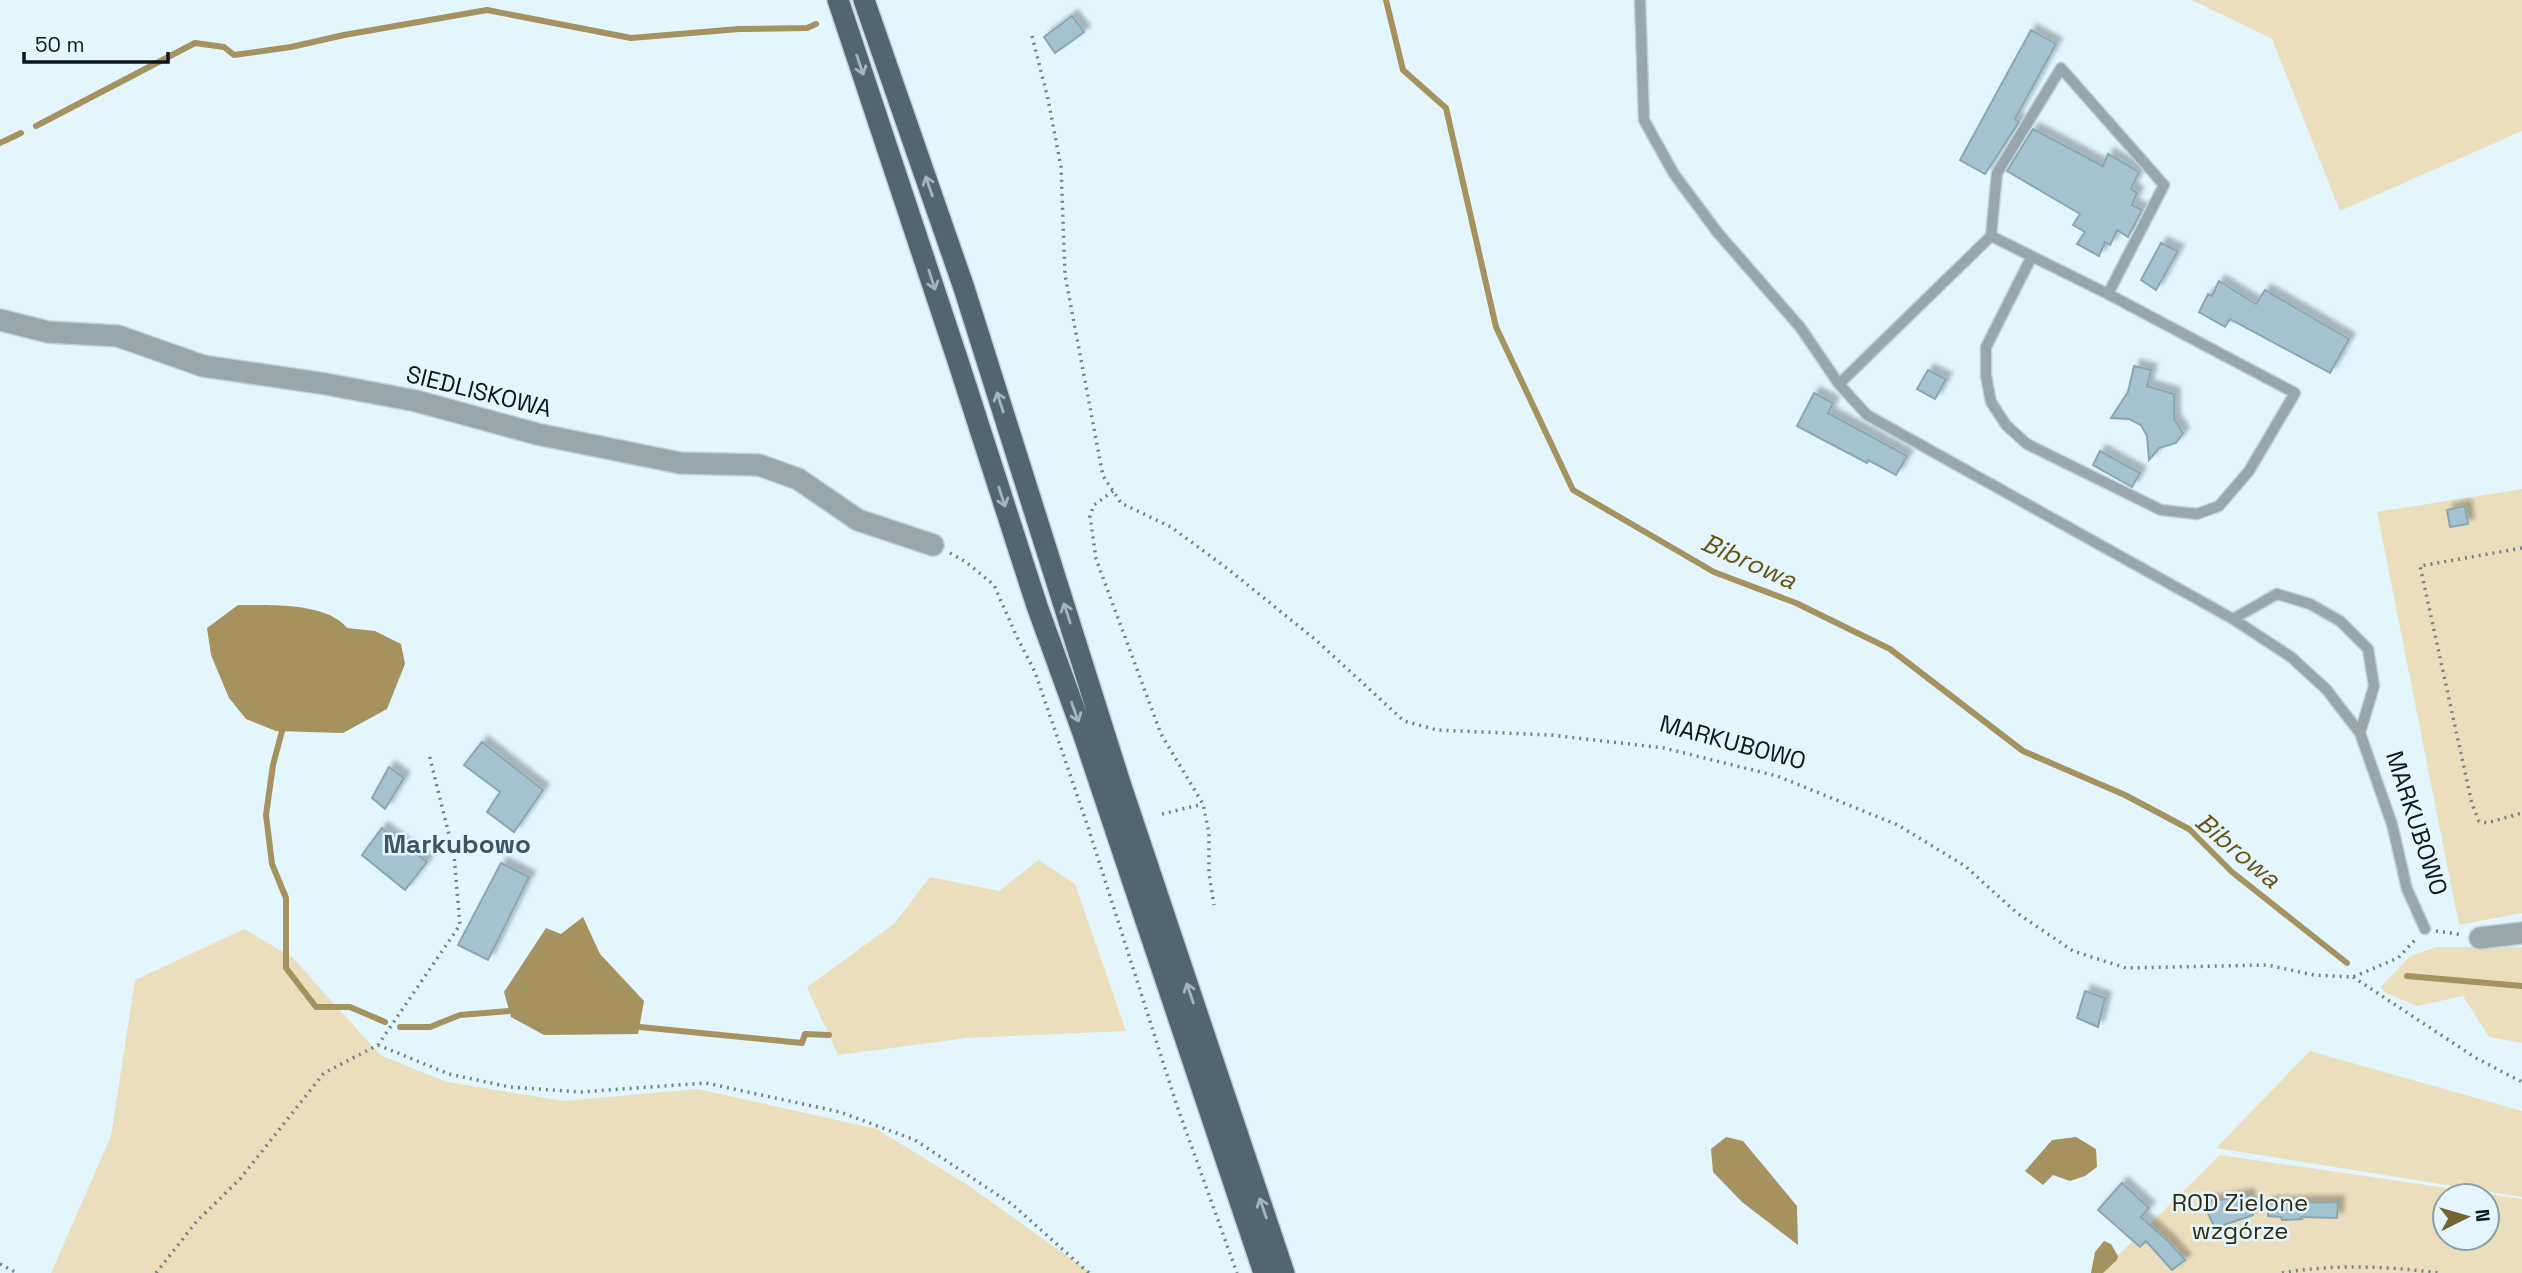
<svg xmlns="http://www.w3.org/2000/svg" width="2522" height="1273" viewBox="0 0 2522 1273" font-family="'Space Grotesk',sans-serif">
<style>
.green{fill:#eadebd;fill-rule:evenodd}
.water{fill:#a5925e}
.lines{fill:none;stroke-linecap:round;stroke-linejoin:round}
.stream{stroke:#a5925e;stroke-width:6}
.building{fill:#a4c3d0;stroke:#89a6b3;stroke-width:2;filter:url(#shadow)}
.service-casing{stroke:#c1d2da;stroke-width:13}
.minor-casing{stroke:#c1d2da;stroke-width:24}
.primary-casing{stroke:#c1d2da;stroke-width:24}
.path{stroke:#728188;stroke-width:3.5;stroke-dasharray:2 5;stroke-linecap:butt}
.service{stroke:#99a6ac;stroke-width:10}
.minor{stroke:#99a6ac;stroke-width:21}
.primary{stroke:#506772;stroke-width:21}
.oneway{stroke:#a1b6bf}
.labels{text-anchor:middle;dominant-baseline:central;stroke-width:5;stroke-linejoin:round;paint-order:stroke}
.street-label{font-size:24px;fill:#0c171c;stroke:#e3f6fe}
.park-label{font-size:24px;fill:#322a10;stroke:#e3f6fe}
.water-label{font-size:26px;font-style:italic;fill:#685414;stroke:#e3f6fe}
.neighbourhood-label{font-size:26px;font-weight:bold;fill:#3b5662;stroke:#e3f6fe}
</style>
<defs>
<filter id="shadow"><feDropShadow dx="6" dy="-6" stdDeviation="2" flood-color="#0004"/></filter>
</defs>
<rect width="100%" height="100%" fill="#e3f6fe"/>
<path class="green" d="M2192,0H2522V131L2340,211L2272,39Z
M2522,489V913L2459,925L2377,512Z
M1039,860L1075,884L1126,1031L967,1038L838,1055L807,987L894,924L930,877L999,891Z
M244,929L292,957L380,1055L447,1082L564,1101L698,1089L877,1129L969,1186L1091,1273H51L111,1136L135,980Z
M2437,947H2522V1043L2489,1037L2463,996L2416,1006L2384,992L2381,987L2410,956Z
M2310,1051L2522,1111V1197L2216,1148Z
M2220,1155L2522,1199V1273H2100ZM2445,1196H2487V1238H2445Z"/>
<path class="water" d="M238,605C269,605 327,602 347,628L375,631L401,644L405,664L387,709L343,733L276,731L246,719L229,698L211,655L207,628Z
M583,917L600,954L644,1001L638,1034L544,1035L511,1017L504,992L546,928L561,934Z
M1726,1137L1743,1141L1797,1206L1798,1245L1742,1202L1713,1172L1711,1149Z
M2076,1137L2096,1149L2097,1167L2085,1176L2070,1181L2053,1175L2043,1185L2025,1171L2052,1140Z
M2104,1241L2111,1244L2118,1256L2117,1260L2103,1273H2091L2095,1252Z"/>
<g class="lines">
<path class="stream" d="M1386,0L1403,70L1446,108L1496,327L1573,490L1714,572L1796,603L1890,649L2023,751L2125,795L2189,829L2232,872L2347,963
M36,126L195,43L224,47L234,55L291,47L344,35L487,10L631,38L739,29L807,28L816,24
M0,143L21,133
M282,731L273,765L266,815L272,864L286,898V968L316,1007H350L385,1022
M2407,976L2522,986
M400,1027H430L460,1015L509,1011
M640,1027L802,1043L805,1034L829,1035"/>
</g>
<path class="building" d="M1072,16L1084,32L1055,53L1044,37Z
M2031,30L2056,44L2015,119L2019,122L1985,174L1960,160Z
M2033,129L2103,166L2108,154L2139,172L2131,189L2137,193L2132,205L2142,210L2128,237L2117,230L2110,245L2105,242L2099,256L2077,244L2085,232L2073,225L2080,214L2007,171Z
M2161,243L2178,251L2156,290L2141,280Z
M2219,281L2256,304L2265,290L2349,339L2330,373L2230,319L2225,327L2199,312L2208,294L2212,296Z
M2134,366L2151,370L2147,386L2174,394V419L2183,433L2176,443L2159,448L2149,460L2147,436L2141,425L2129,419L2111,418L2128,392Z
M1928,370L1946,379L1935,399L1917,389Z
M1814,393L1833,403L1828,413L1907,456L1896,475L1868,460L1867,463L1797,426Z
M2100,451L2140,473L2132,487L2093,465Z
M2465,506L2468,524L2450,527L2447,510Z
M482,742L543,790L514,832L487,812L500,792L464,765Z
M389,767L404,778L385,809L372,798Z
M382,828L427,862L405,890L362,855Z
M501,863L529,877L488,960L458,945Z
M2085,991L2105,998L2098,1027L2077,1018Z
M2122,1183L2149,1208L2141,1217L2169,1242L2185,1260L2172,1270L2146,1241L2140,1247L2098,1210Z
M2248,1195L2253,1215L2215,1228L2203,1203Z
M2338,1202L2337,1218L2301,1217L2302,1219L2282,1220L2281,1217L2268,1216V1203Z"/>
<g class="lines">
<defs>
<path id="service" d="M1640,0L1644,120L1674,174L1718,233L1800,327L1839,384L1867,415L2233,619L2277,594L2310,604L2340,621L2368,649L2374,686L2360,733L2392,824L2407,889L2425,929
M2032,256L1986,347V376L1991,402L2006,425L2027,444L2161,510L2197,514L2219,506L2249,471L2295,393L2108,294
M1839,384L1991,236L1997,173L2061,68L2164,185L2108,294L1991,236
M2233,619L2291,657L2326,689L2360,733"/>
<path id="minor" d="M0,320L48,332L118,336L203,366L326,384L416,401L537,434L680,463L759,465L798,479L858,520L933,545
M2480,938L2522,933"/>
<path id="primary" d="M838,0L958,361L1037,606L1083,733L1264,1273
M864,0L964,288L1120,783L1284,1273"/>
</defs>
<use href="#service" class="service-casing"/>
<use href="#minor" class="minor-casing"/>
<use href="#primary" class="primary-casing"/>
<path class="path" d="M1032,36L1048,99L1061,167L1065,275L1103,476L1121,503L1171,527L1228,569L1317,641L1404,721L1437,730L1551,735L1664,748L1777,776L1898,825L1965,866L2017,913L2073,951L2126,968L2267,965L2314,975L2353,977L2398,958L2416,939
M1113,491L1094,505L1090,516L1096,559L1161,734L1203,804L1209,833V874L1214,905
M2522,548L2420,566L2472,804L2479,821L2487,823L2522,813
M950,553L966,562L994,585L1016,635L1035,672L1088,827L1177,1106L1237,1273
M1162,814L1203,804
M2436,931L2463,935
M2353,977L2476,1058L2522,1082
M378,1045L449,1074L510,1087L581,1092L706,1083L840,1112L915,1140L1013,1205L1089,1273
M0,1264L17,1273
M156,1273L197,1221L240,1179L324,1073L378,1045L460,925L454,855L429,754
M2282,1273C2334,1264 2386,1266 2439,1273"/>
<use href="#service" class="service"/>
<use href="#minor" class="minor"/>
<use href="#primary" class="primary"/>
</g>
<defs><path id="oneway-shaft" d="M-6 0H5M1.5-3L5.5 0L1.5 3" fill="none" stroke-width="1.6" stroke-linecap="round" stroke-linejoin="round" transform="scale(1.75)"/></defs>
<g class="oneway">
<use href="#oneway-shaft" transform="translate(860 65) rotate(71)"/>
<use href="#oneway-shaft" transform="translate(929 186) rotate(-109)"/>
<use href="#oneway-shaft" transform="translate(932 280) rotate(72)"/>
<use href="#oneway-shaft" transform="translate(1000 402) rotate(-108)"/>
<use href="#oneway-shaft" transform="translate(1002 497) rotate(72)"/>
<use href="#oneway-shaft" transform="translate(1067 613) rotate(-108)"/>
<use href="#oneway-shaft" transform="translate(1075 712) rotate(70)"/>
<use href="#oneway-shaft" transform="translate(1190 993) rotate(-109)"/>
<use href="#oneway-shaft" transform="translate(1263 1208) rotate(-109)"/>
</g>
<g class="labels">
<g class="street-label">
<text transform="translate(479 391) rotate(14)">SIEDLISKOWA</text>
<text transform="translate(1733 742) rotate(15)">MARKUBOWO</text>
<text transform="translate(2417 823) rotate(72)">MARKUBOWO</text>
</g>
<g class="park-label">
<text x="2240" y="1202">ROD Zielone<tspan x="2240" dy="28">wzgórze</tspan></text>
</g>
<g class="water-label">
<text transform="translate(1749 561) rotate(24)">Bibrowa</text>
<text transform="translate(2238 850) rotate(40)">Bibrowa</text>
</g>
<g class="neighbourhood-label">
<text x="457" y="844">Markubowo</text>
</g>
</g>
<g transform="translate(2466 1217) rotate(85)"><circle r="33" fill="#e3f6fe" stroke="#8d9da4" stroke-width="2"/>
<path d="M0-5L12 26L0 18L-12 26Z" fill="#756432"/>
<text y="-10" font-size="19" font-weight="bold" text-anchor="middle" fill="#0c171c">N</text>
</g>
<path d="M24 52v10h144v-10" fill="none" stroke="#0c171c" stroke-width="3.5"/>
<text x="35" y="52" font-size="21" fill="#0c171c" stroke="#e3f6fe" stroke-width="5" paint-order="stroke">50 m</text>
</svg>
